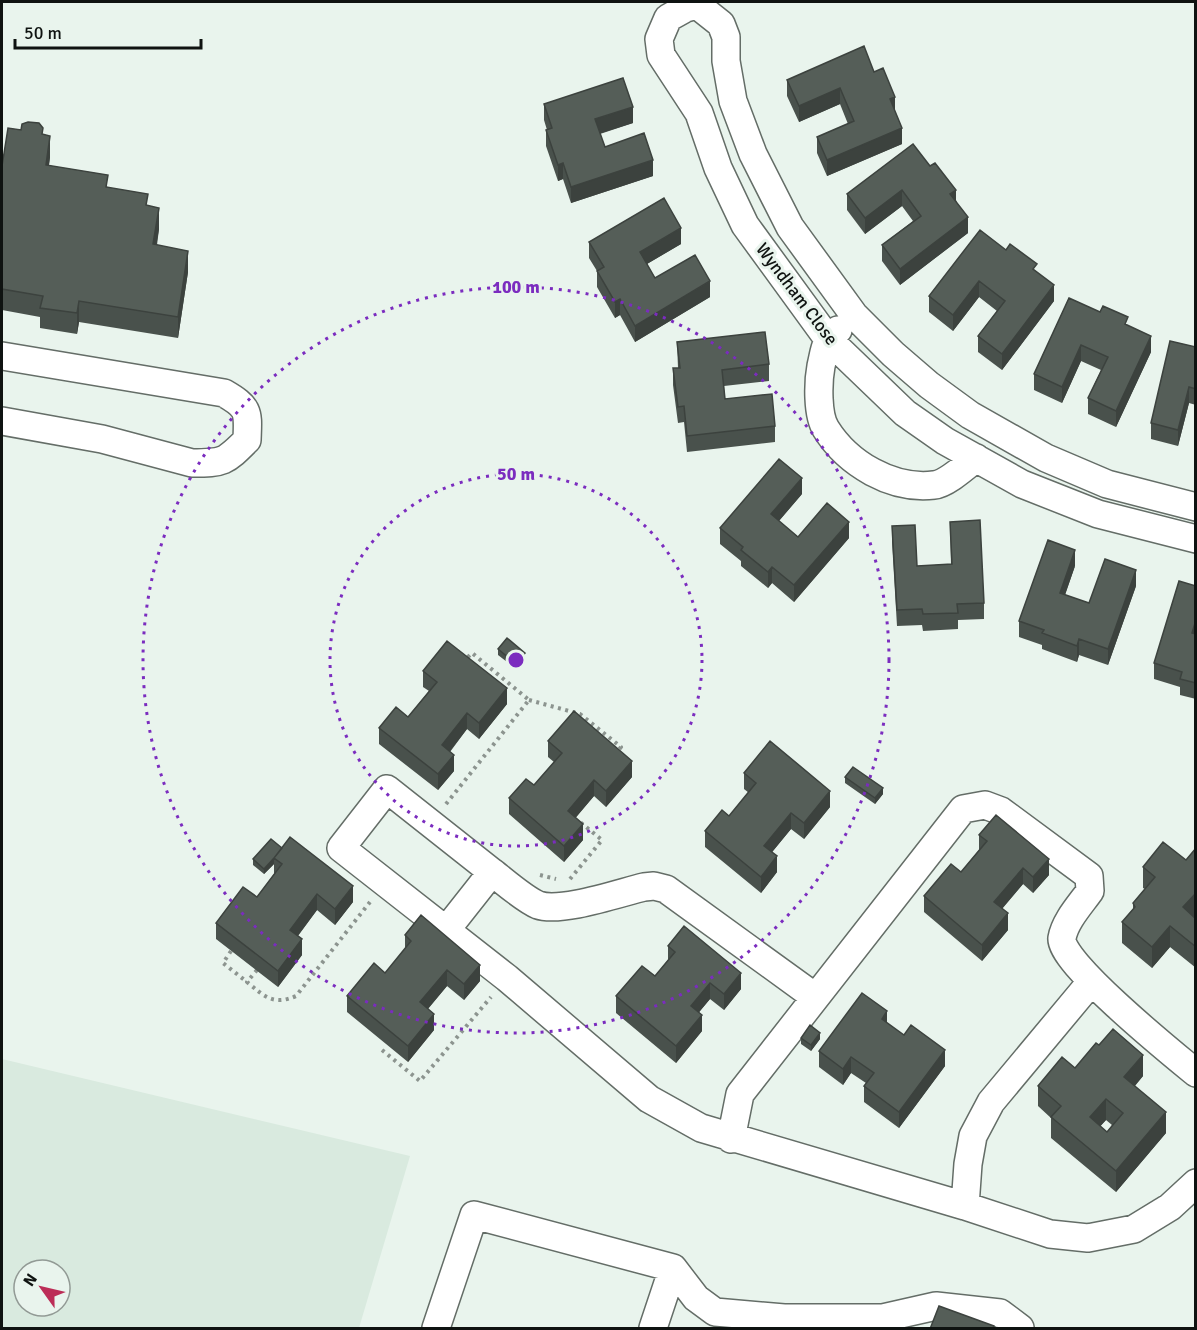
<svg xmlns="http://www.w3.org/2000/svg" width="1197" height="1330" viewBox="0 0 1197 1330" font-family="Signika,sans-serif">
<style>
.built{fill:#d9eadf;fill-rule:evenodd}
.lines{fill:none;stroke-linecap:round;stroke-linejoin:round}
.minor-casing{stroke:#646d67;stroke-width:30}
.path{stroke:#8c948f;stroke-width:4;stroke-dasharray:3 4.5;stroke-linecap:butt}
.minor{stroke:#fff;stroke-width:27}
.wall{fill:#49514c;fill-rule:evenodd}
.shaded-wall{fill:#3c423e}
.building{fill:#555e58;stroke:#3c423e;stroke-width:1.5;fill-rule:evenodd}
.ring{fill:none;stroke:#7b2cbf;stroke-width:3;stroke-dasharray:3 6}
.labels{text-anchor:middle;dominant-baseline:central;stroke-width:6;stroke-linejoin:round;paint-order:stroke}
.street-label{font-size:18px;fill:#0f1311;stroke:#e9f4ed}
.centre{fill:#7b2cbf;stroke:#e9f4ed;stroke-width:3}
.ring-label{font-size:18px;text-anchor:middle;font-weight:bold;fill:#7b2cbf;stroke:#e9f4ed;stroke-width:6;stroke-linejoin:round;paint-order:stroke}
</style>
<rect width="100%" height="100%" fill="#e9f4ed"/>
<path class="built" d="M2,1059L410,1156L359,1328H2ZM24,1270H60V1306H24Z"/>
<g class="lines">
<defs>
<path id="minor" d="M838,330C824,342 825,349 821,366C818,382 817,415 826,429C848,464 892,490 934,485C946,484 966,466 976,458
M2,356L224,393C250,408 248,412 247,440C225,462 224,463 192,463L102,439L2,421
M1196,507L1107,484L1046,458L970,415L929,385L893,354L854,315L790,227L753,154L733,101L726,61V37L721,24L697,5L686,8L668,18L659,39L661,55L699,113L718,168L745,225L828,339L905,413L945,441L1022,484L1098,514L1196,539
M492,872C505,882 524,899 538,905C561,913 619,893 644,887L654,886L666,889L815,997
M447,929L492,872L387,789L341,848L507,978L649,1099L701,1128L965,1206L1050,1234L1088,1238L1134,1229L1170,1207L1196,1183
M731,1139L740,1094L963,809L985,805L1001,811L1089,876L1090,891C1080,905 1065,921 1062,938C1058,961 1174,1055 1196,1073
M965,1206L968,1164L973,1136L991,1102L1091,982
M436,1328L474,1215L673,1268L696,1298L715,1312L784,1318H883L936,1306L1000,1313L1020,1328
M653,1328L673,1268"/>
</defs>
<use href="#minor" class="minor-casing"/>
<path class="path" d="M529,700L580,714L621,747L616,753
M446,804L529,700L472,653L466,659
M540,875L556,879
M570,879L602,840L580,822
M231,951L223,963L247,982
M257,970L247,982C264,996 273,1006 296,996L370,902
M382,1050L420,1081L491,997"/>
<use href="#minor" class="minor"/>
</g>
<path class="wall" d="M874,72L895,113L902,144L827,176L817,153V137L848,124L840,104L799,122L787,96V80Z
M544,104L633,123L600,134L605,147L653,176L571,203L563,179L558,181L546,146V130H547L544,120Z
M43,135L50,157L49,165L108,187L148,206L159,229L157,245L188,272L178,338L79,322L77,334L40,328V317L2,310V166Z
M913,144L956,200L968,233L900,285L882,261V245L913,221L902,206L865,234L847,210V194Z
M589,242L681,244L647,264L655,278L710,297L635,342L620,315L615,318L597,287V271L589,258Z
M1006,250L1037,272L1054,301L1002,370L978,352V336L997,311L979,297L953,331L929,312V296Z
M1069,298L1128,326L1151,352L1116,427L1088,414V398L1101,370L1081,361L1062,403L1034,390V374Z
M677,342L769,364V381L724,386L725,399L775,426V442L687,452L684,422L678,423L673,385V368H678Z
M1196,347V405L1189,403L1178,446L1151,439V423Z
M802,494L779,521L798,537L849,538L794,602L772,583L768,588L741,566V561L720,544V528Z
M950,522L984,603V619L958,620V629L923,631L922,625L897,626L892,542V526L917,566L951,564Z
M1075,566L1065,595L1089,603L1136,586L1108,665L1079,655L1077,662L1042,649V645L1019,637V621Z
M1196,586V699L1180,695V687L1154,679V663Z
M498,649L525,658L516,669L498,655Z
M423,671L507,704L479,739L467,729L450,752L454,771L438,790L379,744V728L408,717L429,691L423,687Z
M548,741L632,777L606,807L594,796L575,818L583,840L564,862L509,814V798L534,785L554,762L548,757Z
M744,773L830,807L804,839L791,829L772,852L777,872L761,893L705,847V831L729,816L749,793L744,789Z
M845,777L883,794L875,804L845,783Z
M979,835L1049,875L1033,893L1023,884L1002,909L1008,930L982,961L924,912V896L961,872L979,850Z
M282,848L353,902L335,925L317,910L298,936L302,955L278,987L216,939V923L257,897L274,874V864L264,874L253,865V859Z
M1196,848V914L1193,917L1196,919V968L1170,947L1152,968L1122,943V922L1133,909V903L1145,889L1143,888V867L1186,860Z
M405,935L480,981L464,1000L447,986L428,1009L434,1030L408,1062L347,1012V996L385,973L405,949Z
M668,946L741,989L724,1010L710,999L699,1012L702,1031L676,1063L616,1013V996L655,976L668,960Z
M887,1023L945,1066L899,1128L864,1102V1086L866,1083L851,1073L843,1085L819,1067V1051Z
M801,1038L820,1039L811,1051L801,1044Z
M1099,1045L1143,1076L1135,1086L1166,1133L1116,1192L1051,1138V1118L1038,1106V1086L1075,1068ZM1106,1120L1112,1125L1107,1132L1100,1126Z"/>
<path class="shaded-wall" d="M840,88V104L799,122V106Z
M895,97V113L890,99Z
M633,107V123L595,135V119Z
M902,128V144L827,176V160Z
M50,136V157L46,186V165Z
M653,160V176L571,203V187Z
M563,163V179L558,181V165Z
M902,190V206L865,234V218Z
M956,190V206L950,194Z
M159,208V229L153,265V244Z
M968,217V233L900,285V269Z
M681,228V244L640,268V252Z
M188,251V272L178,338V317Z
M710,281V297L635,342V326Z
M979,281V297L953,331V315Z
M1054,285V301L1002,370V354Z
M620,299V315L615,318V302Z
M79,301V322L77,334V313Z
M3,318V339L2,350V329Z
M1151,336V352L1116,427V411Z
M1081,345V361L1062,403V387Z
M1189,387V403L1178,446V430Z
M802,478V494L771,530V514Z
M849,522V538L794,602V585Z
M1075,550V566L1060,609V593Z
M772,567V583L768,588V572Z
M1136,570V586L1108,665V649Z
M1196,620V636L1192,633Z
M1079,639V655L1077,662V646Z
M525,653V658L516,669V664Z
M507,688V704L479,739V723Z
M467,713V729L442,761V745Z
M454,755V771L438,790V774Z
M632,761V777L606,807V791Z
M594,780V796L568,827V811Z
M883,788V794L875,804V798Z
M830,791V807L804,839V823Z
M791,813V829L764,862V846Z
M583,824V840L564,862V846Z
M777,856V872L761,893V877Z
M274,858V864L264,874V869Z
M1049,859V875L1033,893V877Z
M1023,868V884L994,918V902Z
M353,886V902L335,925V909Z
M1196,893V914L1183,928V907Z
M317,894V910L290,946V930Z
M1008,913V930L982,961V945Z
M1170,926V947L1152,968V947Z
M302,939V955L278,987V971Z
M480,965V981L464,1000V984Z
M447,970V986L420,1018V1002Z
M741,973V989L724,1010V994Z
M710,983V999L691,1022V1006Z
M887,1011V1027L882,1019Z
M434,1014V1030L408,1062V1046Z
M702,1015V1031L676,1063V1046Z
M820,1033V1039L811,1051V1045Z
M945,1050V1066L899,1128V1112Z
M1143,1055V1076L1124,1098V1077Z
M851,1057V1073L843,1085V1069Z
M1106,1099V1120L1090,1138V1117Z
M1166,1112V1133L1116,1192V1171Z"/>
<path class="building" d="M864,46L874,72L883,68L895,97L890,99L902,128L827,160L817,137L854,121L840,88L799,106L787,80Z
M623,78L633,107L595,119L605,147L644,133L653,160L571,187L563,163L558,165L546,130L552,128L544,104Z
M28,122L39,123L43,128L42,134L50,136L46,165L108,175L106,187L148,194L146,205L159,208L153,244L188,251L178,317L79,301L77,313L40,308L43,296L2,289V166L8,128L21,130L22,124Z
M913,144L930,166L935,163L956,190L950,194L968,217L900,269L882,245L921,216L902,190L865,218L847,194Z
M664,198L681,228L640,252L655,278L695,255L710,281L635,326L620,299L615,302L597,271L604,267L589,242Z
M980,230L1006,250L1010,244L1037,264L1033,269L1054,285L1002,354L978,336L1005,301L979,281L953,315L929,296Z
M1069,298L1100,312L1103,306L1128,317L1125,324L1151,336L1116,411L1088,398L1108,357L1081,345L1062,387L1034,374Z
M765,332L769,364L722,370L725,399L772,394L775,426L687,436L684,406L678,407L673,368H680L677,342Z
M1170,341L1196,347V389L1189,387L1178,430L1151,423Z
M779,459L802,478L771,514L798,537L827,503L849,522L794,585L772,567L768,572L741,550L743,547L720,528Z
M980,520L984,603L957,604L958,613L923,614L922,609L897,610L892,526L915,525L917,566L952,564L950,522Z
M1048,540L1075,550L1060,593L1089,603L1105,559L1136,570L1108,649L1079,639L1077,646L1042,633L1044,630L1019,621Z
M1179,581L1196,586V620L1192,633L1196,634V683L1180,679L1182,672L1154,663Z
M507,638L525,653L516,664L498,649Z
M447,641L507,688L479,723L467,713L442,745L454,755L438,774L379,728L396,707L408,717L437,682L423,671Z
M574,711L632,761L606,791L594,780L568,811L583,824L564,846L509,798L526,779L534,785L562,753L548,741Z
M770,741L830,791L804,823L791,813L764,846L777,856L761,877L705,831L722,810L729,816L756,783L744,773Z
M853,767L883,788L875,798L845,777Z
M996,815L1049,859L1033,877L1023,868L994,902L1008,913L982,945L924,896L951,864L961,872L987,841L979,835Z
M290,837L353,886L335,909L317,894L290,930L302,939L278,971L216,923L243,887L257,897L282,864L274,858Z
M271,839L282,848L274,858L264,869L253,859Z
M1163,842L1186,860L1196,848V893L1183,907L1196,919V947L1170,926L1152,947L1122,922L1135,907L1133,903L1155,877L1143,867Z
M421,915L480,965L464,984L447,970L420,1002L434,1014L408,1046L347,996L374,963L385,973L411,941L405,935Z
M684,926L741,973L724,994L710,983L691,1006L702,1015L676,1046L616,996L642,966L655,976L675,952L668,946Z
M862,993L887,1011L882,1019L904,1035L911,1025L945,1050L899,1112L864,1086L874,1073L851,1057L843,1069L819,1051Z
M810,1025L820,1033L811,1045L801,1038Z
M1113,1029L1143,1055L1124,1077L1166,1112L1116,1171L1051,1117L1061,1106L1038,1086L1062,1057L1075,1068L1096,1043L1099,1045ZM1106,1099L1123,1113L1107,1132L1090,1117Z
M939,1306L994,1326L993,1329H930Z"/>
<g class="ring">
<circle cx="516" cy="660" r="186"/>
<circle cx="516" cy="660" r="373"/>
</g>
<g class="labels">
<g class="street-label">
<text transform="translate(797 294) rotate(53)">Wyndham Close</text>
</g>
</g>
<circle cx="516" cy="660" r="9" class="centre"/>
<g class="ring-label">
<text x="516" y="293">100 m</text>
<text x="516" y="480">50 m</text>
</g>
<rect width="1197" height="1330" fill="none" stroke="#0f1311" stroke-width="6"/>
<g transform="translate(42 1288) rotate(304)"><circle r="28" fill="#e9f4ed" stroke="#929a95" stroke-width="1.5"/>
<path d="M0-4.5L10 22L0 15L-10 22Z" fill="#bc2d57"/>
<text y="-9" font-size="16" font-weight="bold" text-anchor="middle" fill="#0f1311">N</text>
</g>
<path d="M15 39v9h186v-9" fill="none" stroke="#0f1311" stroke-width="3"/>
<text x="24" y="39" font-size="18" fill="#0f1311" stroke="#e9f4ed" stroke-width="4.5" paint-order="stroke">50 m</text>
</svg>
